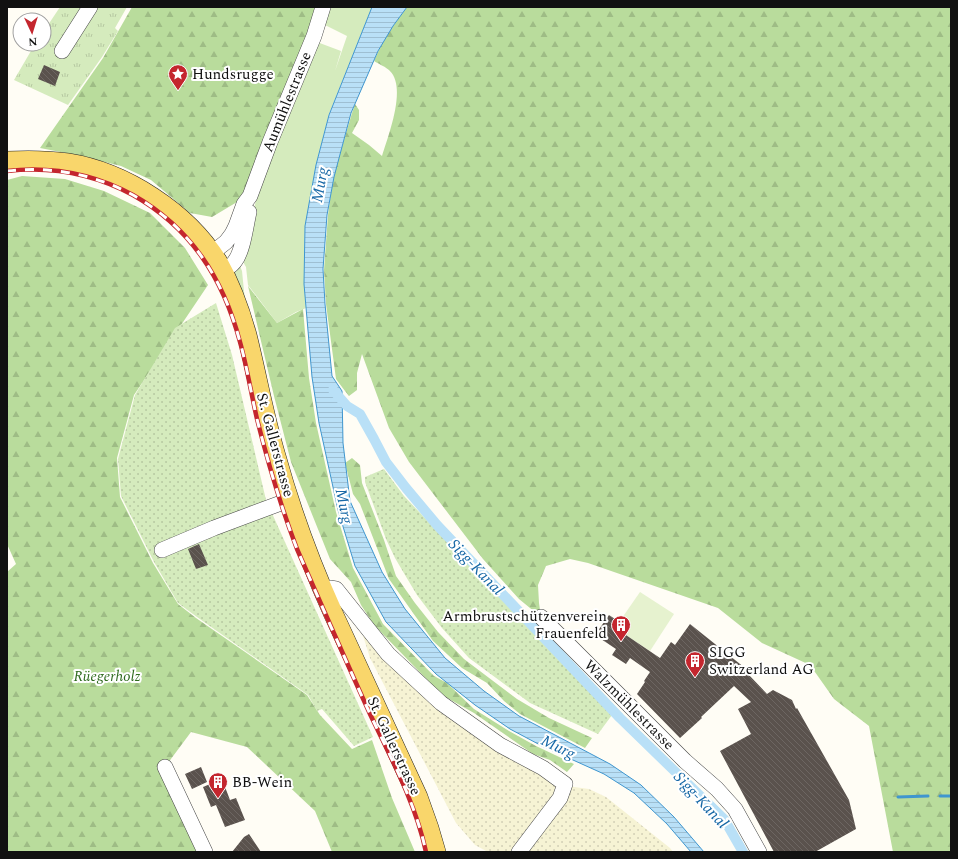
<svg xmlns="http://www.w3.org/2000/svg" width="958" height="859" viewBox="0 0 958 859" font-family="Spectral,serif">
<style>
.farmland{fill:url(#farmland-dots)}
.grass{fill:#d5ebbd}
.forest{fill:url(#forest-firs)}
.park{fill:url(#park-tufts)}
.garden{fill:url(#garden-dots)}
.pitch{fill:#e6f2cf}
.water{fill:url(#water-rules);stroke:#3f96cf}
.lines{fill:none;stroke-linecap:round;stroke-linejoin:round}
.stream{stroke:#3f96cf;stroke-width:3}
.canal{stroke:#b9e0f7;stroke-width:10}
.building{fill:url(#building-back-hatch)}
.minor-casing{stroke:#444;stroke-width:16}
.major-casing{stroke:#222;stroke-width:20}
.minor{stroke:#fff;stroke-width:15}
.major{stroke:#f9d66b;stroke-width:19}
.rail-casing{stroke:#c4262e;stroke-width:4.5}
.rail{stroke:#fff;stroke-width:3;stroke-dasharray:9;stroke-linecap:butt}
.labels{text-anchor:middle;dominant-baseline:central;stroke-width:4;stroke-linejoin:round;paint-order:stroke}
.poi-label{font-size:15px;fill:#111;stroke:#fff;text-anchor:start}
.street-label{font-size:15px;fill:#111;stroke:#fff}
.park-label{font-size:15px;font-style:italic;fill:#2f6b1f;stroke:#fff}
.water-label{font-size:16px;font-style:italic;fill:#1768a6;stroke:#fff}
</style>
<defs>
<pattern id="farmland-dots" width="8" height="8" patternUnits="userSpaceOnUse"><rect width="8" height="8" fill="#f6f3d4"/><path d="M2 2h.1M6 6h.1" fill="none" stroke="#d2cfb5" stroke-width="1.8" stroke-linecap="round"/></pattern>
<pattern id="forest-firs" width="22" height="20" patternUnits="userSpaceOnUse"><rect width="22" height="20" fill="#b9dc9c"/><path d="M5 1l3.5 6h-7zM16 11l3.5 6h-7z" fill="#9ebc85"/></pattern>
<pattern id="park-tufts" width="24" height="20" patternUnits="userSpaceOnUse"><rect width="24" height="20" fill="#d5ebbd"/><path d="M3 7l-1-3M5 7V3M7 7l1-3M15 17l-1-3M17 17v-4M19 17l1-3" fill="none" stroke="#b6c8a1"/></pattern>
<pattern id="garden-dots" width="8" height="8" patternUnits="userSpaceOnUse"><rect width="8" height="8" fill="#d5ebbd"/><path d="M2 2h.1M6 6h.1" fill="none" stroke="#b6c8a1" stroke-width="1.8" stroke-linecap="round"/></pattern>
<pattern id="water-rules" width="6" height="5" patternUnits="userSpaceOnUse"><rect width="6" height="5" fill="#b9e0f7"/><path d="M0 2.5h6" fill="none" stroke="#9ebfd3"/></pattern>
<pattern id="building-back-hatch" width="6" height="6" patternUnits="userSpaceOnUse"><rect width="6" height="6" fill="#5a524d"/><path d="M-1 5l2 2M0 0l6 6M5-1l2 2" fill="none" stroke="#6d6662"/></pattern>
</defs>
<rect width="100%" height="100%" fill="#fffdf5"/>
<path class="farmland" d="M360,626L386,654L562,785L517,852H488L475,845L456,823L370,658Z
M567,786L589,789L606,797L670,848L673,852H521Z"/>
<path class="grass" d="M328,7H372L329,114L316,165L305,226L304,284L306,308L296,312L277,323L248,285L246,267L242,260L261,179L317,42L341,51L335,71L347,36L323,24Z
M240,266L242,271L246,311L234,274L235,271Z"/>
<path class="forest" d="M132,7H317L310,33L242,199L212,217L190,213L151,180L121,166L76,155L40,148L103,58Z
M407,7H951V852H893L869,726L834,699L810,665L762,643L718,608L588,563L570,559L546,566L538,585L539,603L541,617L519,599L483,559L409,462L389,428L362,354L357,373V390L349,396L345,391L336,379L326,304L324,270L328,215L333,177L352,113L355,104L359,110V120L352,133L369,145L382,156C388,136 407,88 390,71C386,67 379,64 374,61C382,41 394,24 407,7Z
M22,176L65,179L104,191L150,213L185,248L208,285L134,395L117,458L120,497L153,563L178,604L196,618L307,695L320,715L352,749L372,740L392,798L415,852H332L315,811L247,747L191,732L165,767L205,852H7V572L16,564L7,544V180Z
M248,286L277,323L303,309L309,378L316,423L336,512L353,568L383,624L434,676L447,683L474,709L509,731L536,746L574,764L567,772L550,760L533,754L474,713L442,695L374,625L361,605L351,582L330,559L291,462L274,396Z
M352,458L360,465L362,483L384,540L396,576L415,603L438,632L464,659L517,699L549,718L592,738L585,748L520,714L504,701L487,683L462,668L433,641L389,579L360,504L353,494L345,463Z"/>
<path class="park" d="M60,7H127L115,28L118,31L102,57L68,105L14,80L35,44H44V31Z"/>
<path class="garden" d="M216,303L232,355L266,500L373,737L354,746L322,709L317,711L308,695L197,617L178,603L154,562L121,496L118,459L135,395L175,328Z
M384,469L404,496L612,715L598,734L530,703L469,658L442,628L417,595L405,575L395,558L386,539L365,482V477Z"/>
<path class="pitch" d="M640,592L674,614L650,651L615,628Z"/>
<path class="water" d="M372,7H407L393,26L378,51L351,113L334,177L327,215L323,269L325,304L332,376L342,391L343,443L350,501L382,572L405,609L445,658L484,691L519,716L610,764L641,785L674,817L704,852H691L667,824L634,793L604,774L542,746L510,729L475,705L436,674L386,622L355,566L338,510L319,423L312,377L304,284L305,226L316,165L329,115Z"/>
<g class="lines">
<path class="stream" d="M940,796H951
M898,797L928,796"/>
<path class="canal" d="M333,390L347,406L360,414L374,439L386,462L406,488L437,525L620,718L724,819L743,852"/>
</g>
<path class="building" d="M44,65L60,72L55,86L38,79Z
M199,544L208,565L196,569L188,549Z
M609,615L618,621L614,627L660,658L671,642L675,645L690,624L750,672L748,674L767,694L773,690L792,700L796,709L797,708L849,800L856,829L815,852H774L720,751L751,734L738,709L751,702L734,686L701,717L702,718L680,738L637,694L645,682L644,681L650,672L630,658L626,664L612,655L616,649L595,635Z
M201,767L207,782L192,789L185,774Z
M222,779L230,800L236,798L245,820L225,827L216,805L211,807L203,787Z
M249,834L261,852H232L244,837Z"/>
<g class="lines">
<defs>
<path id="minor" d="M62,51L90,7
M212,253L226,242L232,234L236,226L244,204L250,196L270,142L314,36L323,7
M223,271C227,268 232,266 235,261C243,251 246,225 249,212
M162,550L214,528L281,503L289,501
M323,591L330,588L336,589L388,654L441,703L500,745L543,768L565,784L560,798L519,852
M541,617L685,761L717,789L735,809L759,852
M165,767L205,852"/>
<path id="major" d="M7,161C27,160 47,160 68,163C125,172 187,212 218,262C231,285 240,310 247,335C257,375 264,416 276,456C291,510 310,562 333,613L418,797L429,828L436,852"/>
</defs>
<use href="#minor" class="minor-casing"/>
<use href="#major" class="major-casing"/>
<use href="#minor" class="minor"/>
<use href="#major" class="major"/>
<defs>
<path id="rail" d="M7,171C51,166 94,174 133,195C191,228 223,278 240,342C247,367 251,393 257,419C268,463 281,507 297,549C321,604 345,659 370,714C391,758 416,804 426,852"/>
</defs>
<use href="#rail" class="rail-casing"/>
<use href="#rail" class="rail"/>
</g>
<defs>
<symbol id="sight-pin" viewBox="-11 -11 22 30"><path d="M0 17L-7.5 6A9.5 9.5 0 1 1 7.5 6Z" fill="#c4262e" stroke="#fff"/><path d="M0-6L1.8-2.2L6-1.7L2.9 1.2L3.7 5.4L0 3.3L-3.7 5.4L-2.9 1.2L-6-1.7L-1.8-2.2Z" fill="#fff"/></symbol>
<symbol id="building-pin" viewBox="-11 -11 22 30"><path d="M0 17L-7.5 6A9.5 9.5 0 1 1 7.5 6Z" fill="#c4262e" stroke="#fff"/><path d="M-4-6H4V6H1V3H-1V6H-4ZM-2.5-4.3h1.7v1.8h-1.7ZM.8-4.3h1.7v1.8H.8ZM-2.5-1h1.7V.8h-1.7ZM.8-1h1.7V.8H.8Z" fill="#fff"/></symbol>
</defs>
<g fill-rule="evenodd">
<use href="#sight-pin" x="167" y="63" width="22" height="30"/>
<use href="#building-pin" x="610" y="614" width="22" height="30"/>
<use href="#building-pin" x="684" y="650" width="22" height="30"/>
<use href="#building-pin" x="207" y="771" width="22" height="30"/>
</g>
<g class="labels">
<g class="poi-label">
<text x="192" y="74">Hundsrugge</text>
<text x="607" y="616" text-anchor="end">Armbrustschützenverein<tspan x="607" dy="17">Frauenfeld</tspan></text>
<text x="709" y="652">SIGG<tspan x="709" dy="17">Switzerland AG</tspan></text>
<text x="232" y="782">BB-Wein</text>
</g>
<g class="street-label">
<text transform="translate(287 102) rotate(-68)">Aumühlestrasse</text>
<text transform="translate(275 445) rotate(75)">St. Gallerstrasse</text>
<text transform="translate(629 705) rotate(45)">Walzmühlestrasse</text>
<text transform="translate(394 746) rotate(65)">St. Gallerstrasse</text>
</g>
<g class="park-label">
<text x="107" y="676">Rüegerholz</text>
</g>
<g class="water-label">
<text transform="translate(320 185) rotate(-80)">Murg</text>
<text transform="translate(344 506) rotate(78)">Murg</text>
<text transform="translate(476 567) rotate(46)">Sigg-Kanal</text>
<text transform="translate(558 747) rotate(26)">Murg</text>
<text transform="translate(701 800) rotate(47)">Sigg-Kanal</text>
</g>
</g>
<rect width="958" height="859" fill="none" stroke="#111111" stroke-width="16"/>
<g transform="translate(32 32) rotate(176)"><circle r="19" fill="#ffffff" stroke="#a0a0a0"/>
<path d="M0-3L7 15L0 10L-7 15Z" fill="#c4262e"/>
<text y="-6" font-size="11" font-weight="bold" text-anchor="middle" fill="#111111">N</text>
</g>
</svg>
